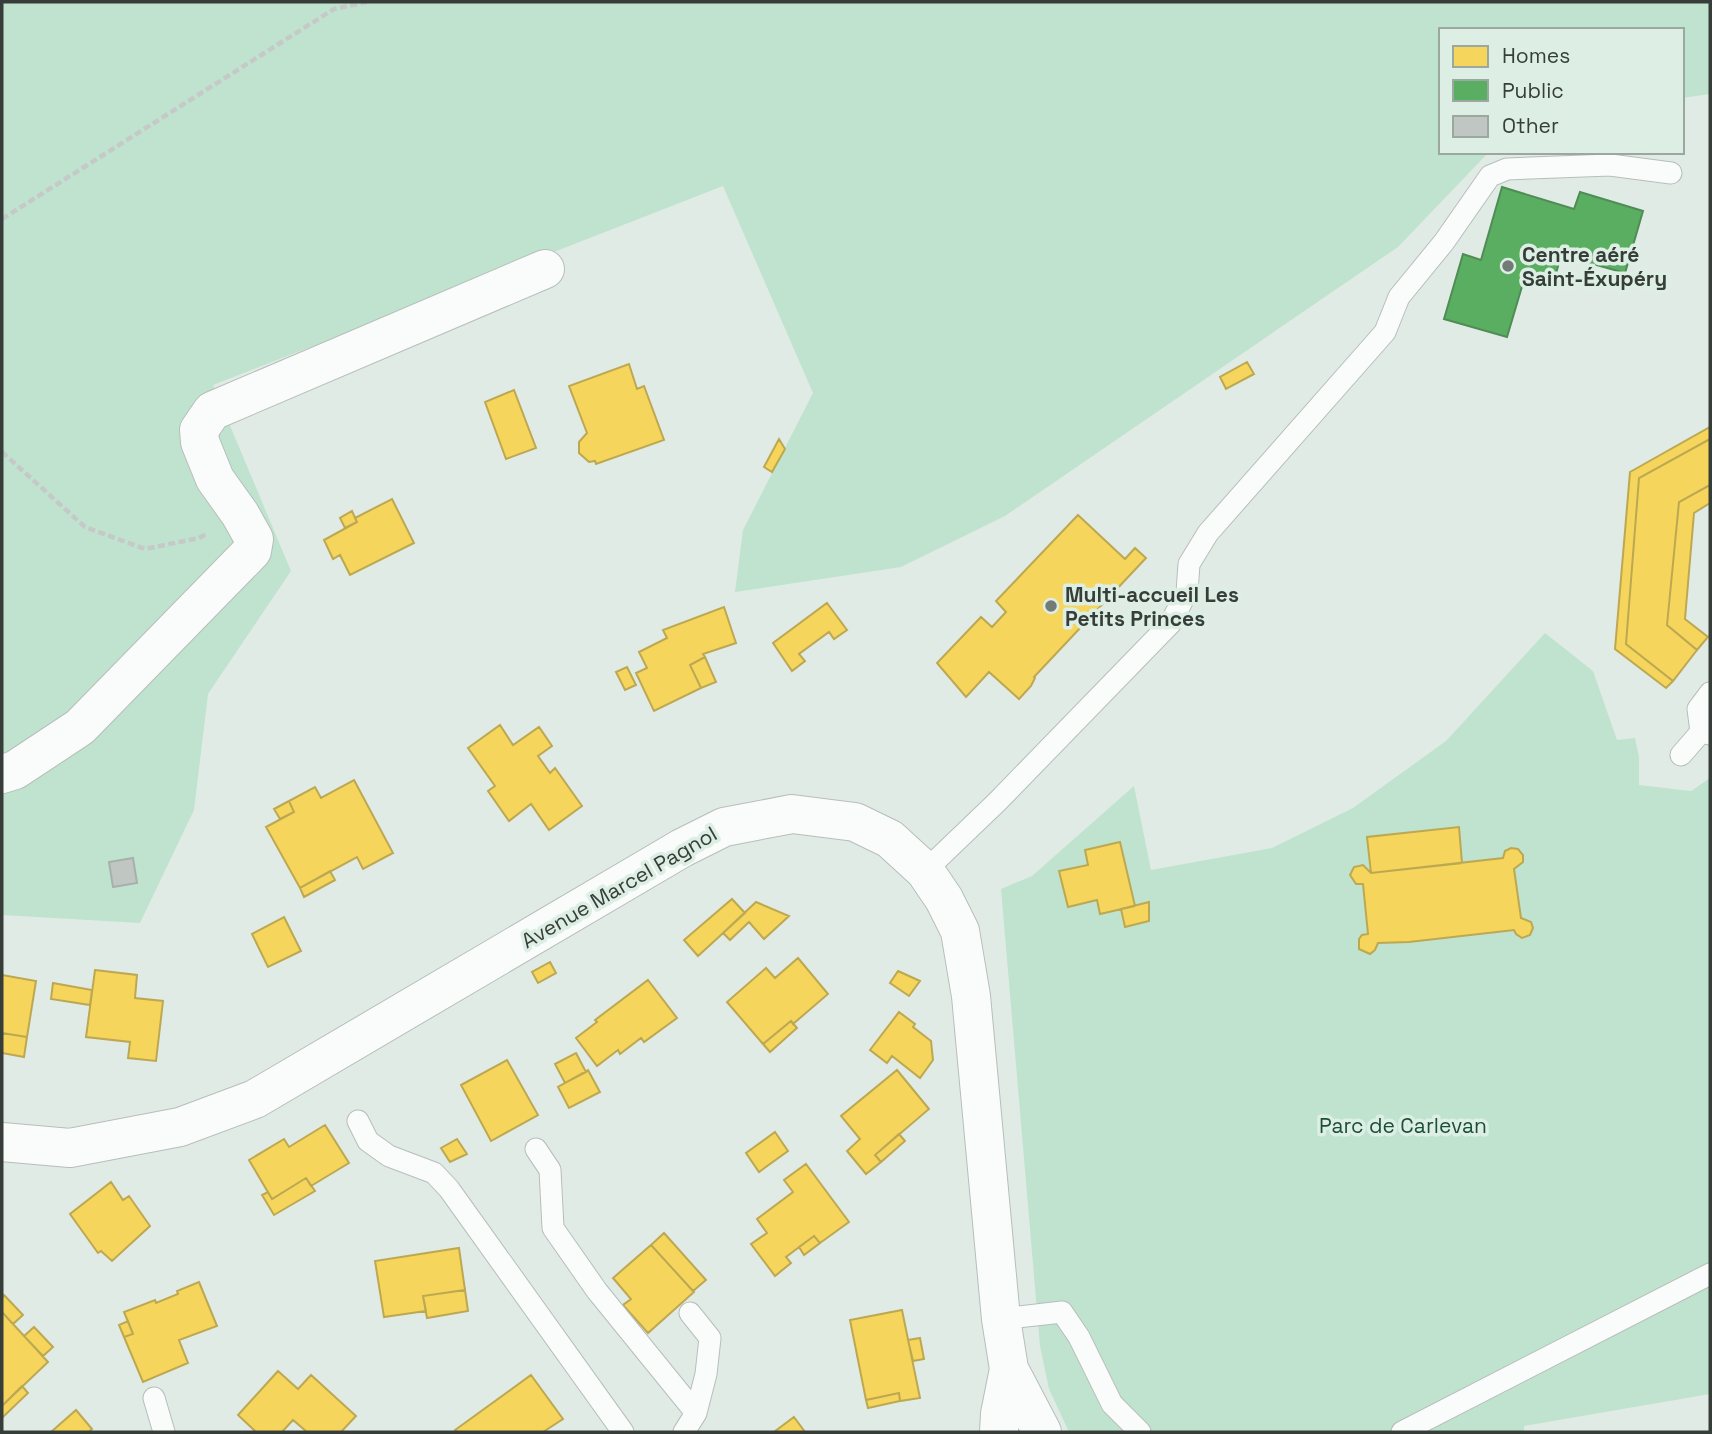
<svg xmlns="http://www.w3.org/2000/svg" width="1712" height="1434" viewBox="0 0 1712 1434" font-family="'Space Grotesk',sans-serif">
<style>
.green{fill:#bfe3ce}
.homes{fill:#f6d55c;stroke:#bda852;stroke-width:2}
.public{fill:#5aae61;stroke:#508c55;stroke-width:2}
.building{fill:#c0c7c3;stroke:#a8b0ab;stroke-width:2}
.lines{fill:none;stroke-linecap:round;stroke-linejoin:round}
.service-casing{stroke:#b7beba;stroke-width:23}
.minor-casing{stroke:#b7beba;stroke-width:40}
.path{stroke:#c5c9c7;stroke-width:4.5;stroke-dasharray:7 3.5;stroke-linecap:butt}
.service{stroke:#fafcfb;stroke-width:21}
.minor{stroke:#fafcfb;stroke-width:38}
.poi-dot{fill:#727b75;stroke:#ddefe4;stroke-width:2.5}
.labels{text-anchor:middle;dominant-baseline:central;stroke-width:7;stroke-linejoin:round;paint-order:stroke}
.poi-label{font-size:21px;font-weight:bold;fill:#373e39;stroke:#ddefe4;text-anchor:start}
.street-label{font-size:21px;fill:#373e39;stroke:#ddefe4}
.park-label{font-size:21px;fill:#1a5036;stroke:#ddefe4}
</style>
<rect width="100%" height="100%" fill="#e1ebe5"/>
<path class="green" d="M2,2H1710V94L1682,98V30H1441V152H1489L1398,247L1005,516L901,567L735,592L743,530L813,393L723,186L213,385L291,571L208,694L194,810L140,923L2,915Z
M1545,633L1593,671L1617,740L1635,738L1639,757V785L1691,791L1710,778V1394L1524,1426V1432H1069L1049,1389L1040,1346L1001,889L1032,876L1134,786L1151,870L1272,848L1353,808L1446,741Z"/>
<path class="homes" d="M1247,362L1254,374L1226,389L1220,377Z
M629,364L637,389L644,386L664,440L596,464L595,461L589,462L579,453V442L587,433L569,386Z
M514,390L536,448L506,459L485,402Z
M1710,427V439L1639,478L1626,644L1673,681L1666,688L1615,649L1630,472Z
M779,439L785,449L772,472L764,467Z
M1710,439V485L1679,502L1667,625L1697,650L1673,681L1626,644L1639,478Z
M1710,485V503L1694,513L1685,619L1708,637L1697,650L1667,625L1679,502Z
M392,499L414,543L350,575L340,555L333,559L324,540L357,522L355,518Z
M352,511L357,522L345,528L340,518Z
M1078,515L1125,559L1135,548L1146,558L1034,677L1035,678L1031,686L1019,699L989,672L966,697L937,663L981,617L992,627L1006,612L996,601Z
M827,603L847,630L834,639L829,632L799,654L805,661L792,671L773,643Z
M724,607L736,643L703,654L705,657L690,665L701,688L654,711L636,673L647,668L639,652L667,638L663,630Z
M705,657L716,682L701,688L690,665Z
M627,667L636,685L625,690L616,672Z
M500,725L513,745L539,727L552,746L538,756L550,773L555,768L582,806L549,830L531,804L509,821L488,791L495,786L468,748Z
M354,780L393,853L363,869L357,857L300,888L266,827L294,812L289,801L315,787L321,798Z
M289,801L294,812L280,819L274,809Z
M1459,827L1462,863L1371,873L1367,837Z
M1120,842L1135,906L1100,914L1097,900L1068,907L1059,871L1088,865L1085,850Z
M1511,848L1518,849L1523,855V862L1514,869L1521,918L1531,922L1533,928L1530,935L1522,938L1516,934L1514,930L1409,942L1378,943L1375,950L1370,954L1359,949V939L1362,935L1368,934L1363,884H1356L1350,875L1354,867L1363,865L1371,873L1503,858L1505,851Z
M330,871L335,880L304,897L300,888Z
M732,899L745,913L698,956L684,940Z
M756,902L789,916L764,939L749,922L730,940L723,933Z
M1149,902V921L1125,927L1121,909Z
M284,917L301,951L268,967L252,934Z
M798,958L828,994L793,1024L791,1021L763,1044L727,1002L766,968L775,978Z
M550,962L556,973L538,983L532,972Z
M95,970L137,975L135,998L163,1001L156,1061L128,1058L130,1042L86,1037Z
M898,971L920,981L909,996L890,983Z
M2,975L36,981L27,1037L2,1033Z
M648,980L677,1018L644,1042L641,1038L620,1054L618,1050L597,1066L576,1038L597,1022L595,1020Z
M53,983L92,990L90,1005L51,999Z
M899,1012L915,1024L913,1027L931,1041L933,1060L920,1078L892,1056L887,1063L870,1050Z
M791,1021L797,1028L770,1052L763,1044Z
M2,1033L27,1037L24,1057L2,1053Z
M576,1053L586,1072L565,1083L555,1064Z
M507,1060L538,1115L491,1141L461,1085Z
M588,1070L600,1092L569,1108L558,1087Z
M897,1070L929,1109L875,1155L881,1162L866,1174L847,1151L860,1139L841,1116Z
M325,1125L349,1163L311,1186L306,1178L272,1199L249,1160L284,1139L289,1147Z
M775,1132L788,1151L759,1172L746,1153Z
M899,1134L905,1141L881,1162L875,1155Z
M457,1139L467,1154L450,1162L441,1148Z
M806,1164L849,1222L820,1243L814,1236L786,1257L791,1263L775,1276L751,1244L767,1233L757,1219L793,1192L784,1180Z
M306,1178L315,1191L274,1215L262,1195L268,1192L272,1199Z
M111,1182L123,1200L129,1196L150,1226L112,1261L101,1251L98,1253L70,1214Z
M664,1233L706,1280L693,1291L651,1245Z
M814,1236L820,1243L804,1255L799,1247Z
M651,1245L694,1292L648,1333L623,1305L631,1299L613,1278Z
M459,1248L465,1290L423,1296L426,1311L384,1317L375,1261Z
M199,1282L217,1326L179,1340L188,1363L143,1382L124,1337L133,1334L124,1312L155,1300L156,1303L178,1294L177,1291Z
M465,1290L468,1311L427,1318L423,1296Z
M4,1295L23,1315L13,1324L2,1312V1298Z
M902,1310L920,1398L900,1401L899,1393L866,1400L850,1320Z
M2,1312L48,1362L2,1406Z
M128,1321L133,1334L124,1337L119,1325Z
M34,1327L53,1347L43,1356L24,1336Z
M920,1338L924,1359L913,1361L908,1340Z
M278,1371L298,1389L311,1375L356,1416L341,1432H307L293,1420L282,1432H256L238,1415Z
M531,1375L563,1419L543,1432H457L455,1430Z
M22,1386L28,1393L2,1418V1406Z
M899,1393L900,1401L868,1408L866,1400Z
M76,1410L92,1429L89,1432H51Z
M794,1417L805,1432H774Z"/>
<path class="public" d="M1502,187L1574,209L1580,192L1643,211L1625,273L1561,255L1554,281L1526,273L1507,337L1444,319L1463,254L1481,260Z"/>
<path class="building" d="M133,858L137,883L113,887L109,862Z"/>
<g class="lines">
<defs>
<path id="service" d="M1701,732L1698,709L1710,693
M1681,755L1701,732L1710,734
M925,871L997,802L1170,624L1187,592L1189,564L1208,533L1385,332L1399,297L1444,242L1490,176L1507,169L1610,165L1671,173
M358,1121L368,1141L389,1156L434,1173L449,1189L623,1432
M536,1149L550,1170L553,1228L597,1291L696,1413
M1001,1319L1062,1312L1079,1337L1112,1404L1140,1432
M154,1398L164,1432
M684,1432L696,1413L706,1374L710,1338L690,1313
M1402,1432L1710,1274"/>
<path id="minor" d="M2,774L15,770L80,727L252,551L254,539L240,514L215,479L200,442L199,430L212,411L545,269
M2,1142L70,1148L180,1127L255,1099L682,848L724,827L792,814L855,822L890,839L925,871L944,899L960,931L971,996L1001,1319L1009,1369L1042,1432
M999,1432L1000,1414L1009,1369"/>
</defs>
<use href="#service" class="service-casing"/>
<use href="#minor" class="minor-casing"/>
<path class="path" d="M2,219L334,9L367,2
M2,452L85,527L145,549L199,538L206,534"/>
<use href="#service" class="service"/>
<use href="#minor" class="minor"/>
</g>
<g class="poi-dot">
<circle cx="1508" cy="266" r="7"/>
<circle cx="1051" cy="606" r="7"/>
</g>
<g class="labels">
<g class="poi-label">
<text x="1522" y="254">Centre aéré<tspan x="1522" dy="24">Saint-Éxupéry</tspan></text>
<text x="1065" y="594">Multi-accueil Les<tspan x="1065" dy="24">Petits Princes</tspan></text>
</g>
<g class="street-label">
<text transform="translate(619 887) rotate(-30)">Avenue Marcel Pagnol</text>
</g>
<g class="park-label">
<text x="1403" y="1125">Parc de Carlevan</text>
</g>
</g>
<rect width="1712" height="1434" fill="none" stroke="#373e39" stroke-width="7"/>
<rect x="1439" y="28" width="245" height="126" fill="#ddefe4" stroke="#9ba8a0" stroke-width="2"/>
<rect x="1453" y="46" width="35" height="21" fill="#f6d55c" stroke="#9ba8a0" stroke-width="2"/>
<text x="1502" y="63" font-size="21" fill="#373e39">Homes</text>
<rect x="1453" y="80" width="35" height="21" fill="#5aae61" stroke="#9ba8a0" stroke-width="2"/>
<text x="1502" y="98" font-size="21" fill="#373e39">Public</text>
<rect x="1453" y="116" width="35" height="21" fill="#c0c7c3" stroke="#9ba8a0" stroke-width="2"/>
<text x="1502" y="133" font-size="21" fill="#373e39">Other</text>
</svg>
